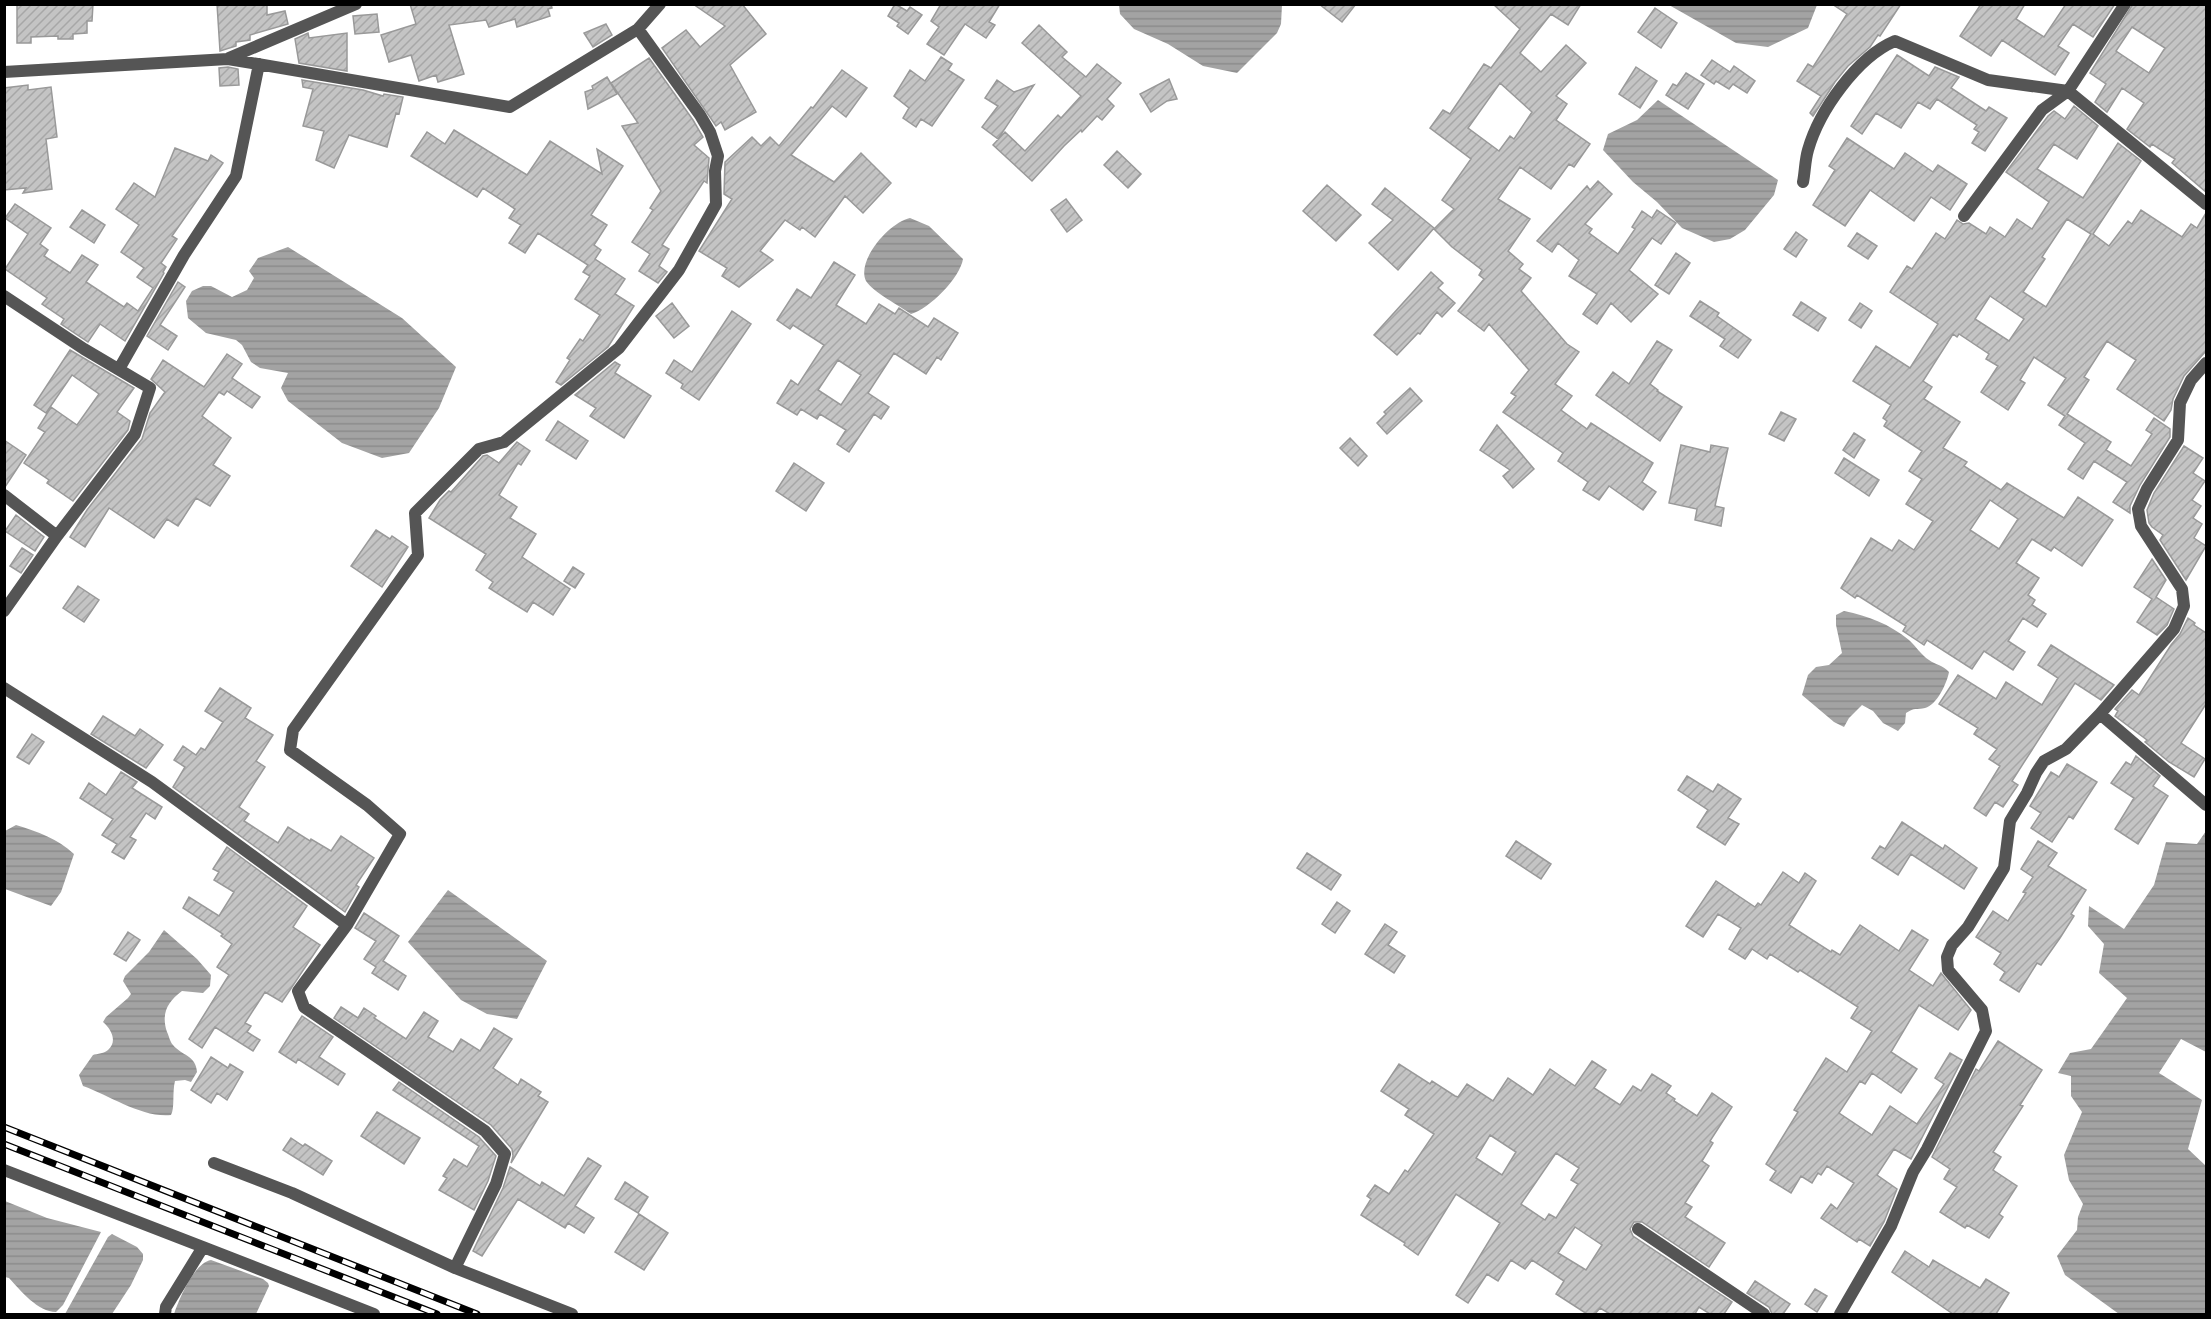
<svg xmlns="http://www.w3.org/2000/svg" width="2211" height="1319" viewBox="0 0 2211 1319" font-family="'Sofia Sans Condensed',sans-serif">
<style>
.water{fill:url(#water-rules)}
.building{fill:url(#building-hatch);stroke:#999;stroke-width:1.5;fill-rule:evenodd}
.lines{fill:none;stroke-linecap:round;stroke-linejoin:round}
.minor{stroke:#555;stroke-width:12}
.rail-casing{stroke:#000;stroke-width:7}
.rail{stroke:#fff;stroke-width:4.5;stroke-dasharray:14;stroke-linecap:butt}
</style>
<defs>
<pattern id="water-rules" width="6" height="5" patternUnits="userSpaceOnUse" patternTransform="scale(1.5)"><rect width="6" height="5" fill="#a3a3a3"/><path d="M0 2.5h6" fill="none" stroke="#8b8b8b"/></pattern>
<pattern id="building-hatch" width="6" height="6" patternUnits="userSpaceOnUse" patternTransform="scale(1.5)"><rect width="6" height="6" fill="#c4c4c4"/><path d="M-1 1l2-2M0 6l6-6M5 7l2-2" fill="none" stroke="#a7a7a7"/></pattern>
</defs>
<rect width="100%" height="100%" fill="#fff"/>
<path class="water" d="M1282,5L1281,24L1277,33L1237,73L1203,66L1168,44L1134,29L1120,14L1119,5Z
M1669,5L1817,4V5L1808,28L1768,47L1736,43Z
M1658,100L1778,180L1774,195L1745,230L1730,239L1714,242L1682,228L1657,202L1633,182L1603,150L1608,134L1637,120Z
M910,218L929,226L963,259C960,278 929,309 911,314C900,306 873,292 866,281C856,260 890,222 910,218Z
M288,247L402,318L456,367L439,408L409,453L382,458L342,443L288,401L281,388L288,373L260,368L251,362L242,345L236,340L206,333L188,318L186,301L192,291L203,286H211L232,297L247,290L254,278L249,271L258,258Z
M1844,611C1869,616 1889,624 1909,640C1916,646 1921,655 1929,660C1936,665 1943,665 1949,672C1947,683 1937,705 1925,708C1916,710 1915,707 1906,713L1905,723L1898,731L1883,723L1873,711L1862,705L1849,718L1844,727L1834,722L1802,695L1808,675L1816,667L1829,665L1842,653L1836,625V615Z
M16,825C38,832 57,838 74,854L61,892L51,906L5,889V831Z
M2206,831V1052L2181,1039L2159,1073L2202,1100L2188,1149L2206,1166V1314H2119L2065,1275L2057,1256L2077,1230L2078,1217L2083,1204L2069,1180L2064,1155L2082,1112L2071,1096V1076L2058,1073L2070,1053L2091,1049L2127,998L2099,973L2104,944L2088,926L2089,906L2124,929L2154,885L2166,842L2197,844Z
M448,890L547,961L517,1019L487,1014L461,1000L408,942Z
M164,930L197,959L211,975L210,986L203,993L182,991C167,1002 161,1014 167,1032C169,1036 170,1042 173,1045C182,1056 196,1055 197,1072L191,1082L185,1080L175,1081C172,1093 175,1108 171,1115C142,1118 111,1096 83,1086L79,1075L93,1055C97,1054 105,1053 108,1050C118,1041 111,1029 103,1022L106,1017L128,998L131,994L123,981L125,976L149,952Z
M5,1201L47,1218L101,1232L63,1305L56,1312C38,1312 21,1291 9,1278L5,1277Z
M112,1234L137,1247L143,1254V1260L131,1285L112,1314H65L108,1237Z
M211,1260L263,1279L268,1283L269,1286L256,1314H174C179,1299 194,1263 211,1260Z"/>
<path class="building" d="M17,4H93L92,21H87V33L73,34V39H58V36L31,37V43H17Z
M217,4H267V15L285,11L288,24L250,35V40L236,42V46L220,51Z
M410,4H551L552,8L548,9L550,16L517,27L515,19L489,27L486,20L449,25L464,74L438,82L436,75L419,81L411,55L389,62L381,35L416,24Z
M693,4H742L766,34L730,65L756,112L725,130L721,122L716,126L662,48L686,30L700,47L725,26Z
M895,4L907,11L910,7L922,15L908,34L897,26L899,23L888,16Z
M941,4H1000L989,22L995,25L986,38L965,24L944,55L927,44L939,27L931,21Z
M1319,4H1356L1342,22Z
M1493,4H1581L1568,25L1551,14L1520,53L1541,72L1566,45L1586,63L1556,96L1567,104L1556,120L1590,144L1574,167L1569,164L1551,189L1520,167L1498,199L1530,219L1508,251L1523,264L1519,269L1531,278L1521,291L1567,344L1579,352L1555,384L1572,396L1561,410L1587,429L1591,423L1653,463L1642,482L1656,492L1643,510L1609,486L1599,500L1583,490L1588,482L1558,461L1563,453L1503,412L1516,396L1511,393L1529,370L1489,324L1484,331L1458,311L1484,279L1479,275L1482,270L1452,247L1434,229L1454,209L1442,200L1471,159L1430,128L1443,110L1450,114L1484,64L1491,68L1520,29ZM1500,83L1532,112L1514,139L1510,136L1499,151L1468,128Z
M1832,4H1901L1880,36L1878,35L1870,47L1848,66L1835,82L1813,116L1810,113L1821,96L1797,81L1808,64L1813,67L1847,14Z
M1981,4H2025L2016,19L2044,37L2066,4H2115L2093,37L2073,24L2058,46L2069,53L2055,75L2002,40L1991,56L1960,36Z
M2133,4H2206V192L2172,163L2175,159L2152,144L2150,147L2127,129L2144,103L2122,88L2107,112L2095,102L2106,84L2090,73ZM2132,27L2165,48L2149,73L2116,51Z
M1655,8L1677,23L1661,48L1638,32Z
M377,14L379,32L355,34L353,16Z
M606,24L612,35L593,47L584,33Z
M1039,25L1067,52L1062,57L1086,77L1097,64L1121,83L1107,99L1114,106L1102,120L1097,116L1082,132L1081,130L1064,146L1032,181L993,145L1005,132L1025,151L1058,115L1061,118L1081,96L1022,43Z
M308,33L309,38L347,33V71L299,63L295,39Z
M1897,55L1929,76L1935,67L1959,77L1951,88L1986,111L1989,107L2007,118L1985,151L1972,143L1979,132L1974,129L1977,125L1937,99L1930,109L1918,102L1901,128L1876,113L1862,134L1851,126Z
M941,57L952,64L948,70L964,80L932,126L921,119L916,127L903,118L909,108L894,96L910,70L925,81Z
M649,58L693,120L703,137L694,145L709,158L707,183L704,181L662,245L669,249L659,266L667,272L658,283L639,271L650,254L632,242L653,210L650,208L661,191L622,126L638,123L611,83Z
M1712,60L1730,72L1734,66L1755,81L1747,93L1733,84L1729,89L1716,81L1714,84L1701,75Z
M228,67L238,69L239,85L220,86L219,68Z
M1636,67L1657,81L1640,108L1619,94Z
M842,70L867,88L846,117L832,106L791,155L834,182L861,153L891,183L863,213L845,196L815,237L802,227L800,230L785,220L760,251L773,260L739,287L722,276L727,268L699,251L732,199L724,194L725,162L752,137L761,146L770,137L779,146L811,107L813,108Z
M1686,73L1704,84L1688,109L1666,95L1673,84L1677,86Z
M607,77L617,94L588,109L585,92L593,89L592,86Z
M1169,79L1177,99L1167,101L1151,112L1140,94Z
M302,80L363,90L383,96L384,94L403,97L399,114L396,113L387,147L349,135L334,168L316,160L324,131L303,126L313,89L303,87Z
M997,80L1014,92L1034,85L998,139L982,127L998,106L985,98Z
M28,85V90L51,87L57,137L46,139L52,189L23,193L26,188L4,190V88Z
M2074,106L2098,126L2077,159L2054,144L2037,169L2083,198L2118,143L2141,161L2093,234L2109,246L2128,221L2132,224L2141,210L2182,237L2191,224L2197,228L2206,213V351L2184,376L2173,399L2171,410L2164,421L2117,389L2136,360L2107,341L2084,377L2089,380L2067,414L2111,442L2106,450L2131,466L2152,434L2146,430L2154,418L2170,429V437L2140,485L2130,506V513L2113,502L2127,482L2094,461L2083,479L2068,469L2085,443L2059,425L2065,416L2048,405L2066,378L2034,357L2020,380L2025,383L2008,410L1981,392L1998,366L1986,359L1989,354L1959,334L1957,337L1953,334L1923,381L1932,387L1924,399L1960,422L1943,448L1967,462L1964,466L2001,490L2007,483L2064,518L2078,497L2113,520L2082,566L2054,547L2051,551L2032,539L2016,563L2039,578L2028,595L2035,600L2032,605L2046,614L2037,627L2023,618L2008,641L2025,652L2013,670L1984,651L1972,669L1927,640L1924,645L1903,631L1906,626L1857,595L1855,598L1841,588L1871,538L1892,551L1899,540L1914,550L1933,521L1906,504L1922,479L1909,471L1922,451L1884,426L1887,421L1883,418L1891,405L1853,381L1876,346L1910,368L1938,324L1890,292L1907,266L1912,269L1936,233L1945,239L1957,220L1963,224L1969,223L1986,234L1990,227L2005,237L2017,219L2032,229L2049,202L2006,172L2048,116L2054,111L2065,119ZM2067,219L2091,234L2046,307L2023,292L2045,259L2042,257ZM1990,296L2024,319L2009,341L1975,319ZM1990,500L2018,519L1999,549L1970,530Z
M454,130L527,175L550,141L602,174L597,149L623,166L591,215L607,225L594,245L601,250L595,259L625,279L615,294L634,306L608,347L561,385L556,382L570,360L567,358L580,339L583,341L600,315L575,299L590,276L583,272L588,265L538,233L525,253L509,243L521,225L509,218L515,209L483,188L477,197L411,156L427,132L445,144Z
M1847,138L1894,169L1905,153L1933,172L1938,165L1967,184L1950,210L1931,197L1914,221L1870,190L1845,226L1813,205L1835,170L1829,166Z
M175,148L208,161L211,155L223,163L172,236L177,239L161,263L166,267L163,272L164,273L125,341L100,324L88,342L61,324L64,319L42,304L47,298L5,269L28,234L5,218L15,204L51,228L40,244L48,250L44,256L70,273L82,255L98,265L86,282L124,307L127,303L138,311L153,288L137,277L144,268L121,252L139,225L116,209L134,183L155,197Z
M1117,151L1141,174L1128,188L1104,165Z
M1598,181L1612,194L1585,224L1592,229L1589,233L1618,254L1635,229L1632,227L1642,211L1652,218L1657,210L1676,223L1661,244L1652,238L1629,270L1658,294L1631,322L1611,303L1597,324L1583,314L1597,294L1569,276L1579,260L1558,243L1552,252L1537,241L1587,186L1590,190Z
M1327,185L1361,215L1336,241L1303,211Z
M1385,188L1434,228L1398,270L1369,243L1393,220L1372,204Z
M1066,199L1082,220L1067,232L1051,210Z
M82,210L105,225L94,243L70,227Z
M1796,232L1807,240L1796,257L1784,249Z
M1857,233L1877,246L1868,259L1848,246Z
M1676,253L1690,263L1669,294L1655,285Z
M834,262L855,275L836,305L866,324L879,304L895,314L899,308L928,327L934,318L958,333L941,360L937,357L926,374L894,353L868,393L889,407L881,419L874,414L849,452L837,444L846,430L820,414L817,419L801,409L797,415L777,403L791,380L798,385L824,345L793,325L790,329L777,320L797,289L811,298ZM838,360L861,375L841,405L818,390Z
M1431,272L1443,283L1438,288L1455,303L1442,317L1437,312L1420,334L1418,333L1397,355L1374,335Z
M178,282L185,287L160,325L177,336L168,350L147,336Z
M1700,301L1719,313L1717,316L1751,340L1738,358L1720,346L1725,339L1690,316Z
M1801,302L1826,318L1818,331L1793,315Z
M672,303L689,326L674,338L656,316Z
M1860,303L1872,311L1861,328L1849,320Z
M732,311L751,324L699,400L681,388L683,384L666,373L674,360L692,372Z
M1657,341L1672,350L1650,384L1658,390L1657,391L1682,407L1660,441L1596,395L1613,372L1629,384Z
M70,350L134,388L117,412L130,421L128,430L73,501L47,483L49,480L24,463L45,432L38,428L51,407L77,425L99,394L72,375L46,413L34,405Z
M227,354L242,364L232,378L260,397L252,408L227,391L224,395L219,392L202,416L231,438L213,465L230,476L210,506L196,498L178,526L167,519L154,538L109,508L85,547L70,537L87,510L142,439L150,413L165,392L151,379L163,360L204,387Z
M615,362L620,365L615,373L651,396L624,438L590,416L596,408L575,395Z
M1410,388L1422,401L1387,434L1377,423L1386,414L1384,412Z
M1781,412L1796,419L1784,441L1769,434Z
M558,421L588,441L576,459L546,440Z
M1497,425L1534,469L1513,488L1503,476L1510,470L1480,450Z
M1854,433L1865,440L1854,458L1843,450Z
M1350,438L1367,456L1358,466L1340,448Z
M4,440L26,455L5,487H4Z
M517,442L530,451L521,465L518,463L499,495L517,507L510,518L536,534L522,557L570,589L553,615L533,602L527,612L489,588L493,582L476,570L486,554L429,518L440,500L449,491L451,492L483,456L487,455L499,463Z
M1681,445L1710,452L1711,445L1728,448L1715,506L1724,508L1721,526L1695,520L1697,509L1669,503Z
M2184,446L2203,458L2193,473L2205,481L2192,500L2201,506L2193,518L2202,524L2194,538L2206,546L2186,580L2160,540L2163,535L2152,527L2149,523L2147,510L2154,493Z
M1844,458L1879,480L1869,496L1835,473Z
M794,463L824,483L806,511L776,491Z
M16,515L44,537L35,551L5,531Z
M376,530L390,539L392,536L408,547L382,587L351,566Z
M22,548L33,555L21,573L10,566Z
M2152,559L2166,580L2156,597L2174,609L2167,625L2157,635L2137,622L2152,599L2134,587Z
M573,567L584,574L575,588L564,581Z
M78,586L99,600L84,622L63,608Z
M2188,618L2195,623L2194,625L2206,633V704L2181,743L2205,759L2194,777L2169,762L2145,742L2147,740L2115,716L2118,711L2115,709L2132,690L2139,695L2171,645L2180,634Z
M2051,645L2114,685L2101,700L2075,683L2012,781L2018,785L2003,807L1995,802L1986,816L1974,808L2000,766L1989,759L1997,749L1974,734L1978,728L1939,704L1958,675L1996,699L2006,682L2042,705L2058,678L2038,665Z
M220,688L251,708L245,718L273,735L256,761L265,767L239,807L249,814L244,821L278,843L288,827L310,841L311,839L331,851L341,836L374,858L356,885L359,887L345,912L173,787L185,767L174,760L183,746L196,755L201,748L205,750L223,722L205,711Z
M103,716L135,736L140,729L163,745L146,768L91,734Z
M32,734L44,742L29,764L17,757Z
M2136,756L2160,776L2153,786L2168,796L2138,844L2115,829L2134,798L2111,783L2126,762L2131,765Z
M2067,764L2097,782L2073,819L2069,816L2052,842L2031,828L2041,813L2030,806L2051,772L2059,777Z
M121,772L137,782L132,788L162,807L155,819L146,813L130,837L136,840L124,859L112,852L117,844L102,835L113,819L80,798L89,783L106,795Z
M1687,776L1713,792L1718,784L1741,799L1728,818L1739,824L1725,845L1697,827L1708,810L1678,790Z
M1902,822L1943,849L1945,845L1977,868L1964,889L1911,854L1898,875L1872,858L1880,846L1885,849Z
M1516,841L1551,864L1541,879L1506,856Z
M2038,841L2057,853L2048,866L2086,890L2071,914L2074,916L2060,938L2041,965L2037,963L2019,992L2000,980L2005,972L1994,964L2001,953L1976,937L1993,911L2008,921L2026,893L2023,892L2033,877L2021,869Z
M227,847L307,906L293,927L320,945L282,1002L265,992L245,1023L251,1026L247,1032L260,1040L253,1051L215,1027L202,1048L189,1039L229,975L217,967L232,944L221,936L223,934L183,908L189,897L219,916L234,892L214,880L219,872L213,869Z
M1307,853L1341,875L1331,890L1297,868Z
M1783,872L1799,883L1805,873L1816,881L1789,925L1831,952L1832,950L1840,955L1860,925L1899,951L1912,930L1928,940L1909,970L1933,986L1941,973L1971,1010L1958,1030L1919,1005L1891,1052L1917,1069L1901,1093L1872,1073L1865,1084L1860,1081L1839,1113L1872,1135L1890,1106L1917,1124L1944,1084L1935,1078L1950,1053L1962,1060L1911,1159L1894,1149L1877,1175L1897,1189L1884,1222L1870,1246L1859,1239L1857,1242L1821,1218L1831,1204L1837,1209L1854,1183L1827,1166L1821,1175L1818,1173L1812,1183L1801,1176L1791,1193L1770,1180L1776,1171L1766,1164L1798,1112L1794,1110L1826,1058L1847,1072L1872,1031L1851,1018L1858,1007L1800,970L1798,972L1770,954L1767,959L1752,949L1745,959L1729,949L1741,928L1718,914L1703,937L1686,926L1716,881L1755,907L1758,903L1761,905Z
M1337,902L1350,911L1335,933L1322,924Z
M364,913L399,936L383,961L406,976L398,990L372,973L376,967L364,959L376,941L355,928Z
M1385,924L1397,932L1388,945L1405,956L1394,973L1365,954Z
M128,932L140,940L126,961L114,954Z
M341,1007L358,1018L364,1008L376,1016L374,1018L406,1039L424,1012L438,1021L428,1037L453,1052L461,1039L480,1051L494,1028L512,1039L493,1068L518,1085L521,1079L541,1092L538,1096L548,1102L511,1163L513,1156L512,1149L491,1125L334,1018Z
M302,1016L333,1037L319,1057L345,1074L338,1085L298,1059L296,1063L279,1052Z
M1998,1041L2042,1070L2020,1105L2023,1106L1993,1152L2001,1157L1993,1170L2017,1186L1999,1214L2003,1217L1989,1238L1967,1225L1965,1228L1940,1212L1957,1187L1944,1179L1950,1169L1932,1157L1976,1069L1979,1071Z
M211,1057L228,1068L230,1064L243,1072L227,1100L217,1093L211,1103L191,1090Z
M1592,1061L1606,1070L1594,1088L1620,1105L1633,1086L1641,1091L1652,1074L1671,1086L1666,1093L1675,1099L1674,1101L1697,1116L1712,1093L1732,1107L1710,1141L1713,1143L1702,1161L1709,1166L1685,1203L1692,1207L1685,1217L1725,1243L1709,1267L1642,1222H1634L1630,1229L1633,1236L1732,1302L1724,1314H1710L1699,1307L1695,1314H1610L1600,1308L1595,1314H1587L1556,1294L1564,1281L1532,1260L1525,1269L1511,1260L1498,1281L1487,1274L1468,1303L1456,1295L1500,1223L1456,1194L1418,1255L1404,1245L1405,1243L1361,1215L1371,1199L1367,1196L1375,1185L1389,1194L1405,1170L1408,1172L1434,1134L1405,1115L1409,1109L1381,1091L1399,1064L1430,1084L1432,1081L1455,1096L1458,1097L1467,1084L1493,1101L1508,1078L1533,1095L1550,1069L1575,1086ZM1490,1135L1516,1152L1502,1175L1476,1158ZM1556,1153L1579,1168L1571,1180L1578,1184L1556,1218L1549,1214L1545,1220L1521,1204ZM1575,1227L1602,1245L1586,1270L1558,1253Z
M399,1082L479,1137L496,1156L488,1181L474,1210L439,1190L447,1178L443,1176L454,1159L467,1167L479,1146L393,1090Z
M377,1112L420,1138L404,1164L361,1136Z
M291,1138L303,1146L305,1144L332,1161L323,1175L283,1150Z
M588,1158L601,1166L575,1206L594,1218L584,1233L568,1223L565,1228L518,1199L482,1256L473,1251L503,1188L510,1167L540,1186L542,1182L564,1196Z
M625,1182L648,1197L638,1213L615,1199Z
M639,1214L668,1233L644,1270L615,1252Z
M1905,1251L1929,1267L1933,1260L1980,1288L1986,1279L2009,1293L1996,1314H1953L1892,1272Z
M1755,1281L1790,1304L1783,1314H1772L1769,1307L1747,1293Z
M1815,1289L1827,1296L1817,1312L1805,1304Z"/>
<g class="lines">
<path class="minor" d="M229,58L356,4
M4,72L228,59L510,107L638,29L660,4
M1803,182C1805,172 1805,160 1808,150C1819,111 1857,57 1895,41L1988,80L2068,91L2206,204
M1964,216L2042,110L2068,91L2125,4
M4,296L84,349L150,388L135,434L57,536L4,495
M119,369L184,255L236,176L259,64
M4,611L57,536
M4,688L152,782L347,925
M2100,714L2206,805
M214,1163L292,1193L455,1268
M4,1170L203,1247L166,1307L165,1314
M1638,1229L1764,1314
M203,1247L374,1314
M572,1314L455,1268L496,1184L505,1154L485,1131L304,1007L298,991L347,925L400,834L367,805L290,750L293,730L418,555L415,513L479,449L504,442L619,348L679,270L716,204L715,171L718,156L710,132L700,115L638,29
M1840,1314L1891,1226L1913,1172L1927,1149L1986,1031L1982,1010L1948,970L1947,957L1952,945L1968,927L2004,868L2010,821L2027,793L2036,773L2044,761L2066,749L2100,714L2174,629L2184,606L2182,589L2141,526L2138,509L2147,489L2178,440L2180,403L2191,380L2206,363"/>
<defs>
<path id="rail" d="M4,1127L477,1314
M4,1144L437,1314"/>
</defs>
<use href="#rail" class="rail-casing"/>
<use href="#rail" class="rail"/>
</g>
<rect width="2211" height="1319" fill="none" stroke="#000000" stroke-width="12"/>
</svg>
